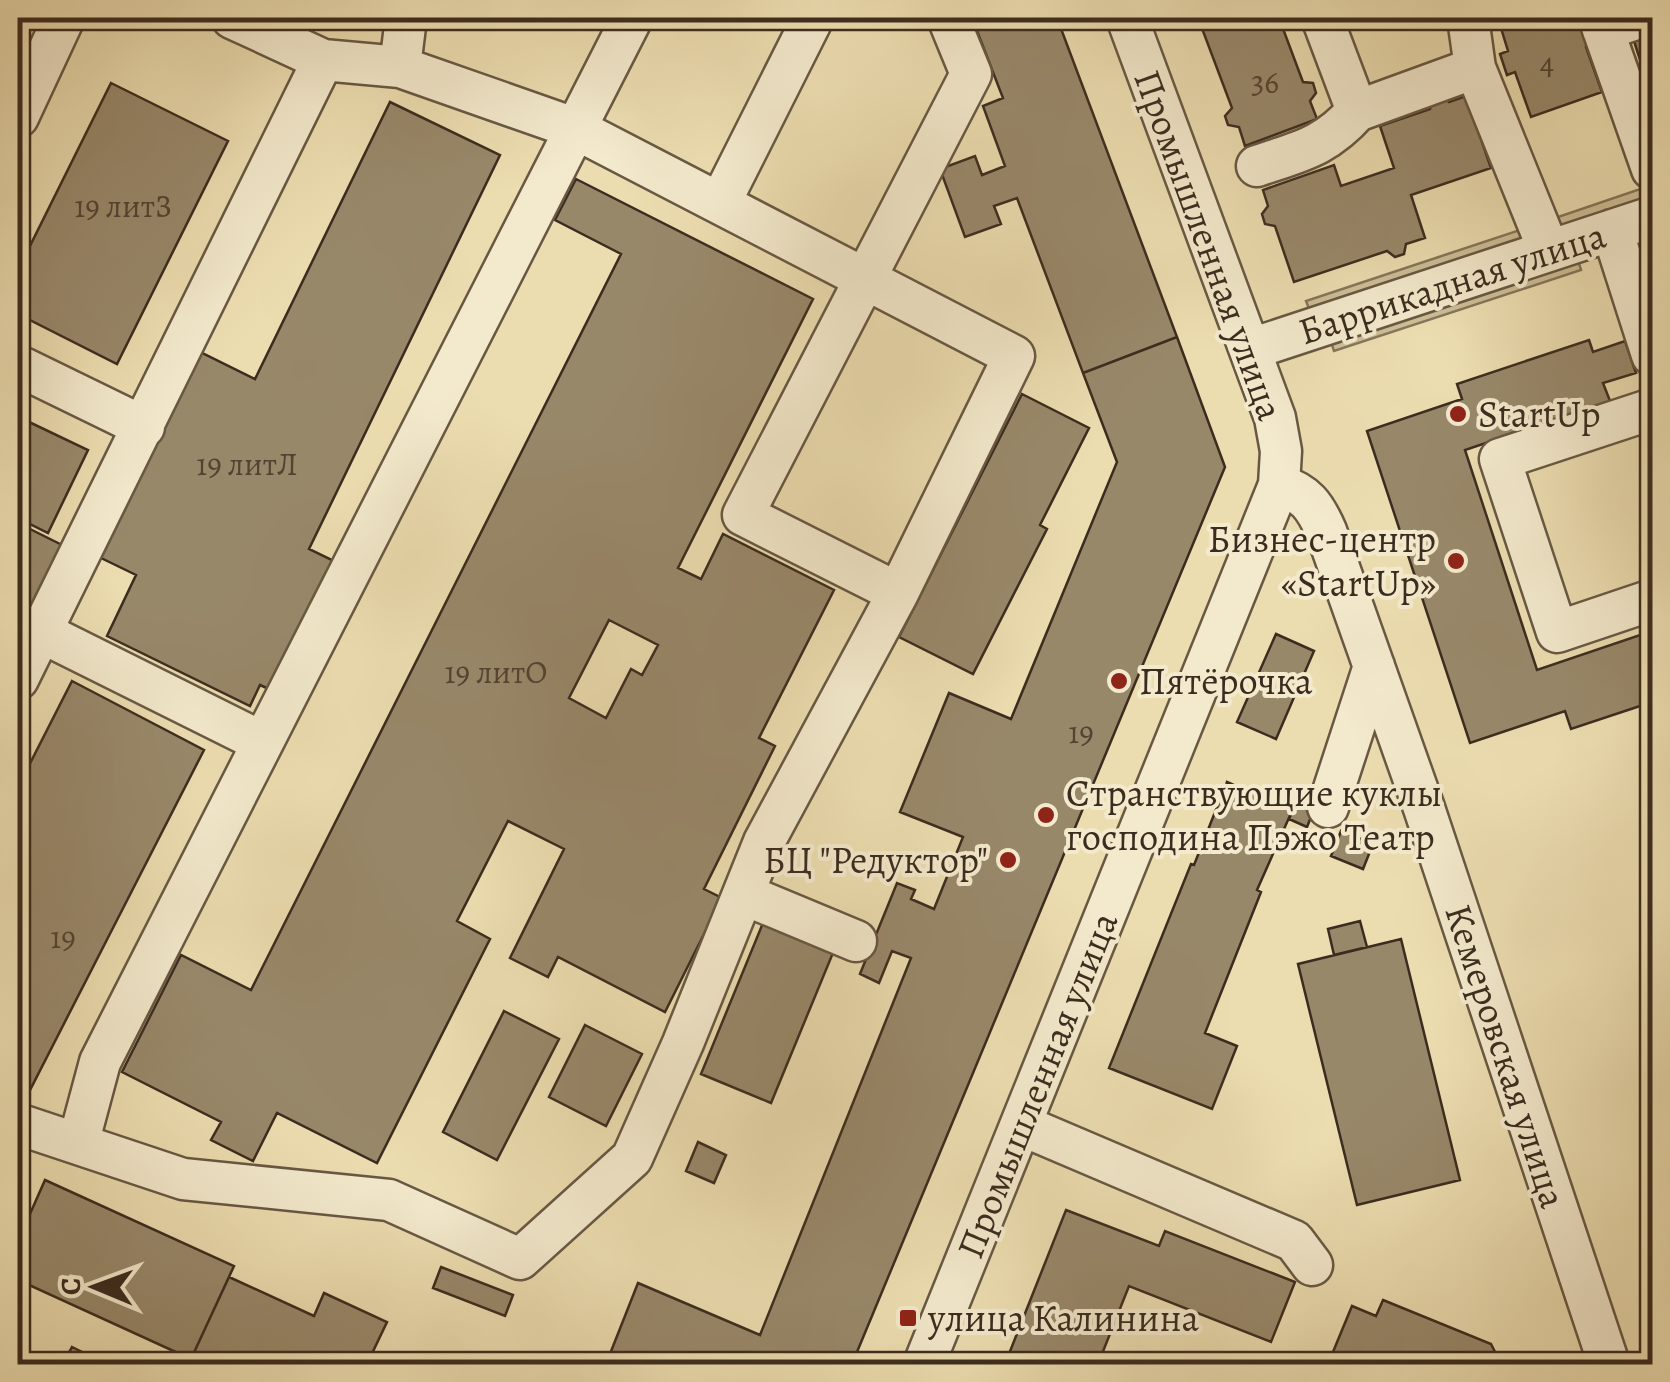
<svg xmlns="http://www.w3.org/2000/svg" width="1670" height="1382" viewBox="0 0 1670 1382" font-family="Alegreya,serif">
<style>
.green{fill:#cebf97;stroke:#85765b;stroke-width:2.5}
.building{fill:#98886a;stroke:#3c2c1f;stroke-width:2.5;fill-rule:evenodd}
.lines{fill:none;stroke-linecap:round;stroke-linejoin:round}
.minor-casing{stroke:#685843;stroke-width:45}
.minor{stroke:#f3e9cc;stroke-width:40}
.poi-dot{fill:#8f2418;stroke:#f3e9cc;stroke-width:4}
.labels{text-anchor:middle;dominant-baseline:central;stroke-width:8;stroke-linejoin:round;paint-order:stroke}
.number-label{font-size:32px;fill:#534332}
.street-label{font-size:38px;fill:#3c2c1f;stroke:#f3e9cc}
.poi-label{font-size:38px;fill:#3c2c1f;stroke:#f3e9cc;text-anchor:start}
</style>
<rect width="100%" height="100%" fill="#ecddb0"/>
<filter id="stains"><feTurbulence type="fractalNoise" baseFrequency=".002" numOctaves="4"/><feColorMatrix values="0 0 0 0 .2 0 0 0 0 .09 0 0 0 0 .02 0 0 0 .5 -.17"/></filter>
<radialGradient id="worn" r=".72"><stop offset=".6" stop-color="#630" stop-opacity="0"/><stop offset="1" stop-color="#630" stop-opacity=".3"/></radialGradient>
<path class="green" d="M1646,187L1650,198L1558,229L1555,218Z
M1526,228L1530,239L1310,311L1306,301Z
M1578,260L1581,270L1334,351L1331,342Z"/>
<path class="building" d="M972,18H1057L1177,337L1083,373L1017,198L994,206L1001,224L965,237L940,169L975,156L982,175L1005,166L983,106L1003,98Z
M1189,18H1279L1303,82L1313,83L1316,93L1310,101L1317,119L1245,146L1239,127L1228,125L1225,116L1232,108L1200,23L1190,21Z
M1530,18H1576L1579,26L1587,24L1595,44L1586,47L1602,92L1531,117L1515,72L1507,75L1500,54L1508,51L1501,28Z
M1652,25V97L1634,41L1650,35Z
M111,83L228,141L117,364L18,314V270Z
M1441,95L1449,102L1466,96L1491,168L1411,195L1425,238L1406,244L1404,254L1395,257L1387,251L1294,282L1275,226L1265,224L1262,214L1268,206L1263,190L1334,165L1341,186L1394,168L1380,126L1430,109L1432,99Z
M390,102L500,155L309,549L334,561L271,690L260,685L250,706L107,636L136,575L99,557L198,351L255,379Z
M576,179L813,299L678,568L701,579L723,534L834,590L759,738L775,746L704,889L722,898L665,1012L558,957L548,977L510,958L564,849L508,821L457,921L490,939L377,1163L277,1113L253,1161L211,1140L221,1122L122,1072L181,955L251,990L621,254L555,220ZM609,620L658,645L642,675L631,669L606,718L569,698Z
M1177,337L1225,467L852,1364H606L638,1283L760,1335L911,958L892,951L879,983L860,974L897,883L915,890L911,899L934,909L963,837L900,812L949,693L1011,719L1117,462L1083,373Z
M1589,340L1593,352L1625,341L1636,373L1603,383L1610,401L1465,450L1537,670L1652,631V702L1571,729L1565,711L1470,743L1367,431L1462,399L1457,384Z
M1022,394L1089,428L1040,525L1047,529L973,674L899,637Z
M27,421L88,450L48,533L18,518V430L22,432Z
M18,523L68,548L18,650Z
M1276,634L1314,651L1276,739L1237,722Z
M72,681L204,750L29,1092L18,1087V787Z
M1227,782L1292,811L1257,890L1261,892L1205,1033L1237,1046L1212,1109L1109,1068L1191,864L1194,865Z
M1299,795L1317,802L1307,827L1289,819Z
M1341,831L1373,844L1363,869L1331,856Z
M765,918L835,948L771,1103L701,1074Z
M1360,921L1367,947L1334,955L1328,929Z
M1401,939L1460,1180L1357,1205L1298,964Z
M504,1011L559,1039L497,1160L443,1132Z
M585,1025L642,1054L606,1126L549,1097Z
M698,1142L726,1155L714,1183L686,1171Z
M45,1180L234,1266L191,1359L18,1280V1241Z
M1066,1210L1159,1246L1165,1231L1295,1282L1271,1342L1129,1286L1098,1364H1005Z
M441,1267L513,1295L505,1316L433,1288Z
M229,1277L314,1316L324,1293L387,1322L367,1364H203L191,1359Z
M1383,1300L1491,1344L1501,1364H1328L1352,1306L1376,1316Z
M72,1347L107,1364H63Z"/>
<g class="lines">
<defs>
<path id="minor" d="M1322,18L1357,111L1475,68L1549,251
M1468,18L1475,68
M1599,18L1652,169
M1603,30L1639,18
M400,67L406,18
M18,117L64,18
M1257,166C1301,151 1325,147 1357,111
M720,203L813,18
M1612,230L1652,355
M1251,349L1652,217
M23,368L144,427
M1652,409L1500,459L1557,632L1652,600
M1279,485C1306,493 1315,506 1326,531L1424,808L1609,1364
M898,593L743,515L971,74L948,18
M41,632L262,742
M18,679L323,60
M1328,807L1374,666
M743,894L856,941
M18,1124L183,1179L389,1200L520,1259L632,1158L683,1043L764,842L898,593L1014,356L574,128L400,67L323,60L232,18
M1021,1125L1294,1241L1312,1265
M78,1144L100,1062L632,18
M924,1364L1279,485L1281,451L1275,418L1127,18"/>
</defs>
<use href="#minor" class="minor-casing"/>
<use href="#minor" class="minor"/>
</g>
<g class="poi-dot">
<circle cx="1458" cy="414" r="10"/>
<circle cx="1456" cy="561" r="10"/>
<circle cx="1119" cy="681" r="10"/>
<circle cx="1046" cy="815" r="10"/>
<circle cx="1008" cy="860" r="10"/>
<rect x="898" y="1308" width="20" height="20" rx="5"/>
</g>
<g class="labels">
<g class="number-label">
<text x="1547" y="63">4</text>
<text x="1265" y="82">36</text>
<text x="123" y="206">19 литЗ</text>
<text x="247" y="464">19 литЛ</text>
<text x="496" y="672">19 литО</text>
<text x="1081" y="732">19</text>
<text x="63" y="937">19</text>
</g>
<g class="street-label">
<text transform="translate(1209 245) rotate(70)">Промышленная улица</text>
<text transform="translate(1452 283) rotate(-18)">Баррикадная улица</text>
<text transform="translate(1506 1056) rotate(72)">Кемеровская улица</text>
<text transform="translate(1037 1085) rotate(-68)">Промышленная улица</text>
</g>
<g class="poi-label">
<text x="1478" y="414">StartUp</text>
<text x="1436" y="539" text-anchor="end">Бизнес-центр<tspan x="1436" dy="44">«StartUp»</tspan></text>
<text x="1139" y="681">Пятёрочка</text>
<text x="1066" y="793">Странствующие куклы<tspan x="1066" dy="44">господина Пэжо Театр</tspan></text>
<text x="988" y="860" text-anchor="end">БЦ "Редуктор"</text>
<text x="928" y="1318">улица Калинина</text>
</g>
</g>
<rect width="1670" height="1382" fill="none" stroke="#ecddb0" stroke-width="60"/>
<rect x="20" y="20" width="1630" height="1342" fill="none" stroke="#3c2c1f" stroke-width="5"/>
<rect x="30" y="30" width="1610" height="1322" fill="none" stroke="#3c2c1f" stroke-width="2.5"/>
<g transform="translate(95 1287) rotate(271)" stroke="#f3e9cc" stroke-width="8" paint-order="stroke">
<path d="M0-8L18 38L0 25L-18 38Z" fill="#3c2c1f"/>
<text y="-15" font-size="28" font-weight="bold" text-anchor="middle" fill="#3c2c1f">С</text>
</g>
<rect width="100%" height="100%" filter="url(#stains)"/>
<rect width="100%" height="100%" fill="url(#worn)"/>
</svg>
